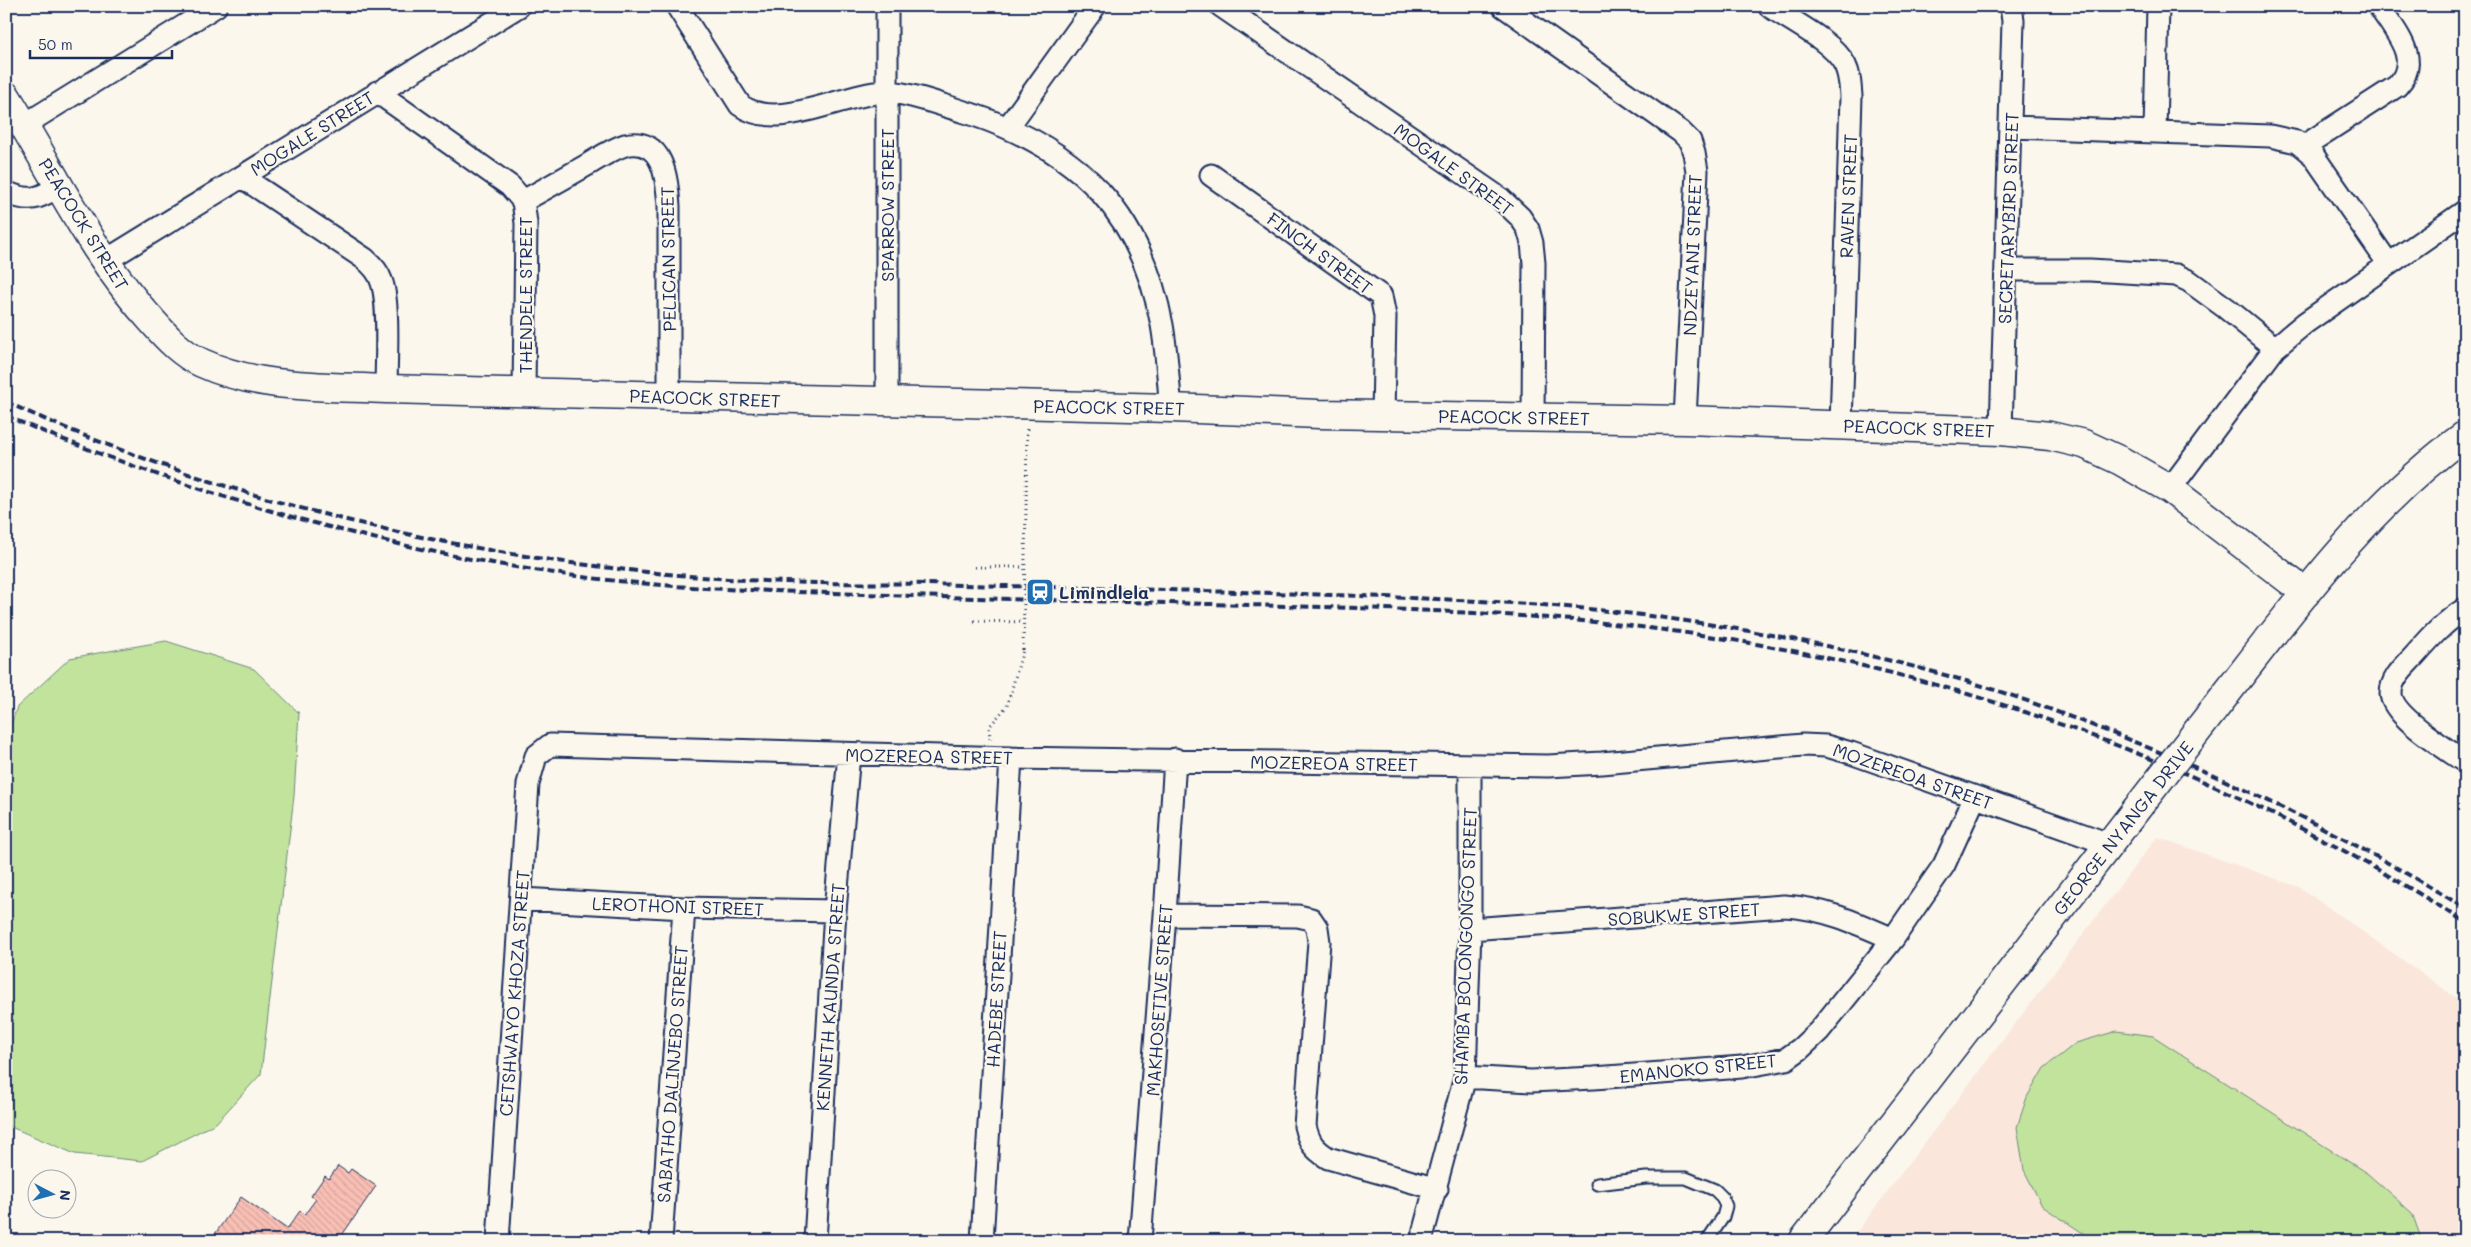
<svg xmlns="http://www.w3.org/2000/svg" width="2471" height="1247" viewBox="0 0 2471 1247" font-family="Mali,sans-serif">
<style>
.built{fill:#fae6db}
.pitch{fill:#c1e39c;stroke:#6e897d}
.building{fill:url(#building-back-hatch);stroke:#1b2f5e}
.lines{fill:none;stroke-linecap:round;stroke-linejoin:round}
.service-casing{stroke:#1b2f5e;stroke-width:15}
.minor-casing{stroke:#1b2f5e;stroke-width:25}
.tertiary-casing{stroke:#1b2f5e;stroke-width:31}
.path{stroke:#1b2f5e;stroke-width:3;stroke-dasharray:1 4;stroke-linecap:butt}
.service{stroke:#fbf7ec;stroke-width:11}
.minor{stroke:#fbf7ec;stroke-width:21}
.tertiary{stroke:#fbf7ec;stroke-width:28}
.rail{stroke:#1b2f5e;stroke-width:4;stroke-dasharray:8 4;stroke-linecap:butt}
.tertiary-bridge-casing{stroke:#1b2f5e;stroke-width:31;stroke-linecap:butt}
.path-bridge{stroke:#1b2f5e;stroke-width:3;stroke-dasharray:1 4;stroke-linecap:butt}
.tertiary-bridge{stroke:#fbf7ec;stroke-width:28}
.labels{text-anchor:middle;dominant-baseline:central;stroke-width:4.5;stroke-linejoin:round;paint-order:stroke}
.street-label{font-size:18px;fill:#1b2f5e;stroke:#fbf7ec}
.poi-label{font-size:18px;font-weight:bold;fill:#1b2f5e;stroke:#fbf7ec;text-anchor:start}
</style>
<defs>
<pattern id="building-back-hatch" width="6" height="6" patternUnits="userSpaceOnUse" patternTransform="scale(1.25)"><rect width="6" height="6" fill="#f9bfb4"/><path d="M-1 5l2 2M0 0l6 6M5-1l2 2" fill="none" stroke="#d5a49d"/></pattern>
</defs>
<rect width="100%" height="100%" fill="#fbf7ec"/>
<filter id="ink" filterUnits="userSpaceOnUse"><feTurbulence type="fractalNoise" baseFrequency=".02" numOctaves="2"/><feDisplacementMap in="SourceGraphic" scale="10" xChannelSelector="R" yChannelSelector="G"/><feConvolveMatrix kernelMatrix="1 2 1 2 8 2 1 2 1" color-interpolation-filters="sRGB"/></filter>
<g filter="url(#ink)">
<path class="built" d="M2157,837L2299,887L2465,1004V1241H1850Z"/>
<path class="pitch" d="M166,641L254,669L299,713L294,796L261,1074L216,1123L142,1161L75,1154L6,1125V739L17,707L70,658Z
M2117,1031L2153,1036L2368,1174L2412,1213L2422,1241H2095L2042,1206L2024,1170L2017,1127L2027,1097L2044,1068L2076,1043Z"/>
<path class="building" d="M338,1166L348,1173L351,1169L376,1186L338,1241H210L241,1197L287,1229L300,1211L305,1214L316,1199L311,1196L325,1176L329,1179Z"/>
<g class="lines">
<defs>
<path id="service" d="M1597,1184L1646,1178H1686L1715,1190L1722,1197L1726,1206L1723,1217L1707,1241"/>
<path id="minor" d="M677,6L740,105C778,133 842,93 886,92C906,91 953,109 974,115C1080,151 1141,213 1162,325C1167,353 1168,381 1171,408
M1221,6L1501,199L1520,217L1528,229L1532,243L1534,263L1533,417
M1503,6L1681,132L1690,141L1694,153L1697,171L1685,420
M1769,6C1791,21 1834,42 1845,65C1850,75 1850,85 1851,96L1841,425
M377,92L510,186L523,201L526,223L524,393
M24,125L216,6
M1008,127L1095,6
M2011,127L2270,136L2297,142L2313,155L2388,263
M2155,131L2158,6
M2304,146L2397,86C2423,59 2394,31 2379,6
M1211,175L1381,296L1385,316L1383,415
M242,177L365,259C372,265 378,271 381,280C390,301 386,364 386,389
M6,192C29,203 39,199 59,186
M523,201C545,189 566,177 587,165C599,158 612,149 625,145C664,136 667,180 669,206V397
M105,261L519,6
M2006,270H2090L2176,275L2189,281L2226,308L2275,348
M887,403V6
M2001,431L2013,21L2011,6
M2170,489L2275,348L2305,323L2465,211
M2465,609C2445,621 2430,638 2415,655C2405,666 2391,678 2391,693C2391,716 2447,749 2465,762
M521,899L684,908L835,911
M1165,915L1298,916L1311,919L1317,928L1319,942L1305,1126C1309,1143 1314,1149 1328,1158L1437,1189
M1470,929L1784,906C1824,908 1857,923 1893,939
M1465,1077L1531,1081L1594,1078L1742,1067L1786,1059L1800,1049L1819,1031L1893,939L1944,865L1975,797
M498,1241L528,784L536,756L550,745L1011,758L1548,766L1602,763L1803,745L1826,746L1851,753L2109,844
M661,1241L684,908
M815,1241L835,911L849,754
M982,1241L1011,758
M1140,1241L1165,915L1175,759
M1421,1241L1465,1077L1470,929V766"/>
<path id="tertiary" d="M6,96C54,172 92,256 153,322C167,338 183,355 202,363C258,389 326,386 386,389L1171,408L1319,414L1685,420L2001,431L2050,436L2084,444L2121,461L2170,489L2306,593
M2212,712C2289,614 2363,509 2465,435
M1803,1241L2135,811"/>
</defs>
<use href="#service" class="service-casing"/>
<use href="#minor" class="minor-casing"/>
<use href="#tertiary" class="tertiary-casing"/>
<path class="path" d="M1026,510L1027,425
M975,567H1024
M974,621L1023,622
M990,739L989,727L1007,706L1023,650"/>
<use href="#service" class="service"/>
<use href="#minor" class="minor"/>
<use href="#tertiary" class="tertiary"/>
<path class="rail" d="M6,402C249,513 519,571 786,582C833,584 880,583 926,584C1080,588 1233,591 1386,597C1463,600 1540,603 1616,612C1733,625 1852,648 1966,681C2011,694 2055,711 2099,728C2229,778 2345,835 2465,908
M6,416C190,494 384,551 583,577C676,589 770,591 863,594C1004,600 1144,602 1285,606C1442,610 1600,616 1756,644C2008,688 2249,785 2465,922"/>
<defs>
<path id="tertiary-bridge" d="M2135,811L2212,712"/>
</defs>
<use href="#tertiary-bridge" class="tertiary-bridge-casing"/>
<path class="path-bridge" d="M1023,650L1026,510"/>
<use href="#tertiary-bridge" class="tertiary-bridge"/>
</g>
</g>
<defs>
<symbol id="station-square" viewBox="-11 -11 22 22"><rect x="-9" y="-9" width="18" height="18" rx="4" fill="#1f6fb2" stroke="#fbf7ec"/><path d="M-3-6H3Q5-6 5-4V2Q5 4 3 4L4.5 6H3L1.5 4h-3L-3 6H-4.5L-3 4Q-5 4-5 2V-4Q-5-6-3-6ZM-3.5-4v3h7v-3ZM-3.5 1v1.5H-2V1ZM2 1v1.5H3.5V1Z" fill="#fff"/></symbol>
</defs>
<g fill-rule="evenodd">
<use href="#station-square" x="1024" y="576" width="32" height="32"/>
</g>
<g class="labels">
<g class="street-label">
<text transform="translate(312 133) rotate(-32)">MOGALE STREET</text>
<text transform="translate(1454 169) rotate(36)">MOGALE STREET</text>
<text transform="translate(1848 196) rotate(-88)">RAVEN STREET</text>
<text transform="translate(887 205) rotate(-90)">SPARROW STREET</text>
<text transform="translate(2008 218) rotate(-88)">SECRETARYBIRD STREET</text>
<text transform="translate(84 224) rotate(58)">PEACOCK STREET</text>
<text transform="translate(1320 253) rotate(36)">FINCH STREET</text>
<text transform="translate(1692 255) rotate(-88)">NDZEYANI STREET</text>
<text transform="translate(668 259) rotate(-91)">PELICAN STREET</text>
<text transform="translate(525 295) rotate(-90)">THENDELE STREET</text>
<text transform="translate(705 398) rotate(2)">PEACOCK STREET</text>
<text transform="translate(1109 407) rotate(1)">PEACOCK STREET</text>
<text transform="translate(1514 417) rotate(1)">PEACOCK STREET</text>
<text transform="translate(1919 428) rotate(2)">PEACOCK STREET</text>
<text transform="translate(929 756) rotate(1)">MOZEREOA STREET</text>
<text transform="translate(1334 763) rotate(1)">MOZEREOA STREET</text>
<text transform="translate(1913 776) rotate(19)">MOZEREOA STREET</text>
<text transform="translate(2123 828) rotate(-52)">GEORGE NYANGA DRIVE</text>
<text transform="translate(678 906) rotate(2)">LEROTHONI STREET</text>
<text transform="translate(1684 914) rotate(-4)">SOBUKWE STREET</text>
<text transform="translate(1465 946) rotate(-88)">SHAMBA BOLONGONGO STREET</text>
<text transform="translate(514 993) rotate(-86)">CETSHWAYO KHOZA STREET</text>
<text transform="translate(830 997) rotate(-86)">KENNETH KAUNDA STREET</text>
<text transform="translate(996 999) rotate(-87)">HADEBE STREET</text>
<text transform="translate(1159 1000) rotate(-86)">MAKHOSETIVE STREET</text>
<text transform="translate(1698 1068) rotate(-6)">EMANOKO STREET</text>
<text transform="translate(672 1074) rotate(-86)">SABATHO DALINJEBO STREET</text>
</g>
<g class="poi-label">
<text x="1059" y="592">Limindlela</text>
</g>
</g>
<rect width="2471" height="1247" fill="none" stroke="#fbf7ec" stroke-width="25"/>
<rect x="12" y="12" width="2446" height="1222" fill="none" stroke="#1b2f5e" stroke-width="2" filter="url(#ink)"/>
<g transform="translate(52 1194) rotate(96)"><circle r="24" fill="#fbf7ec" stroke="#a1a7b3"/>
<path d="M0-4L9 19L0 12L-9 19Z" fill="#1f6fb2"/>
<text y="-8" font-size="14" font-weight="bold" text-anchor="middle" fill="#1b2f5e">N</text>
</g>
<path d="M30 50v8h142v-8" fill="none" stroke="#1b2f5e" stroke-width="2.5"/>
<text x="38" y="50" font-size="15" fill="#1b2f5e" stroke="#fbf7ec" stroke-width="4" paint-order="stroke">50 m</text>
</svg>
